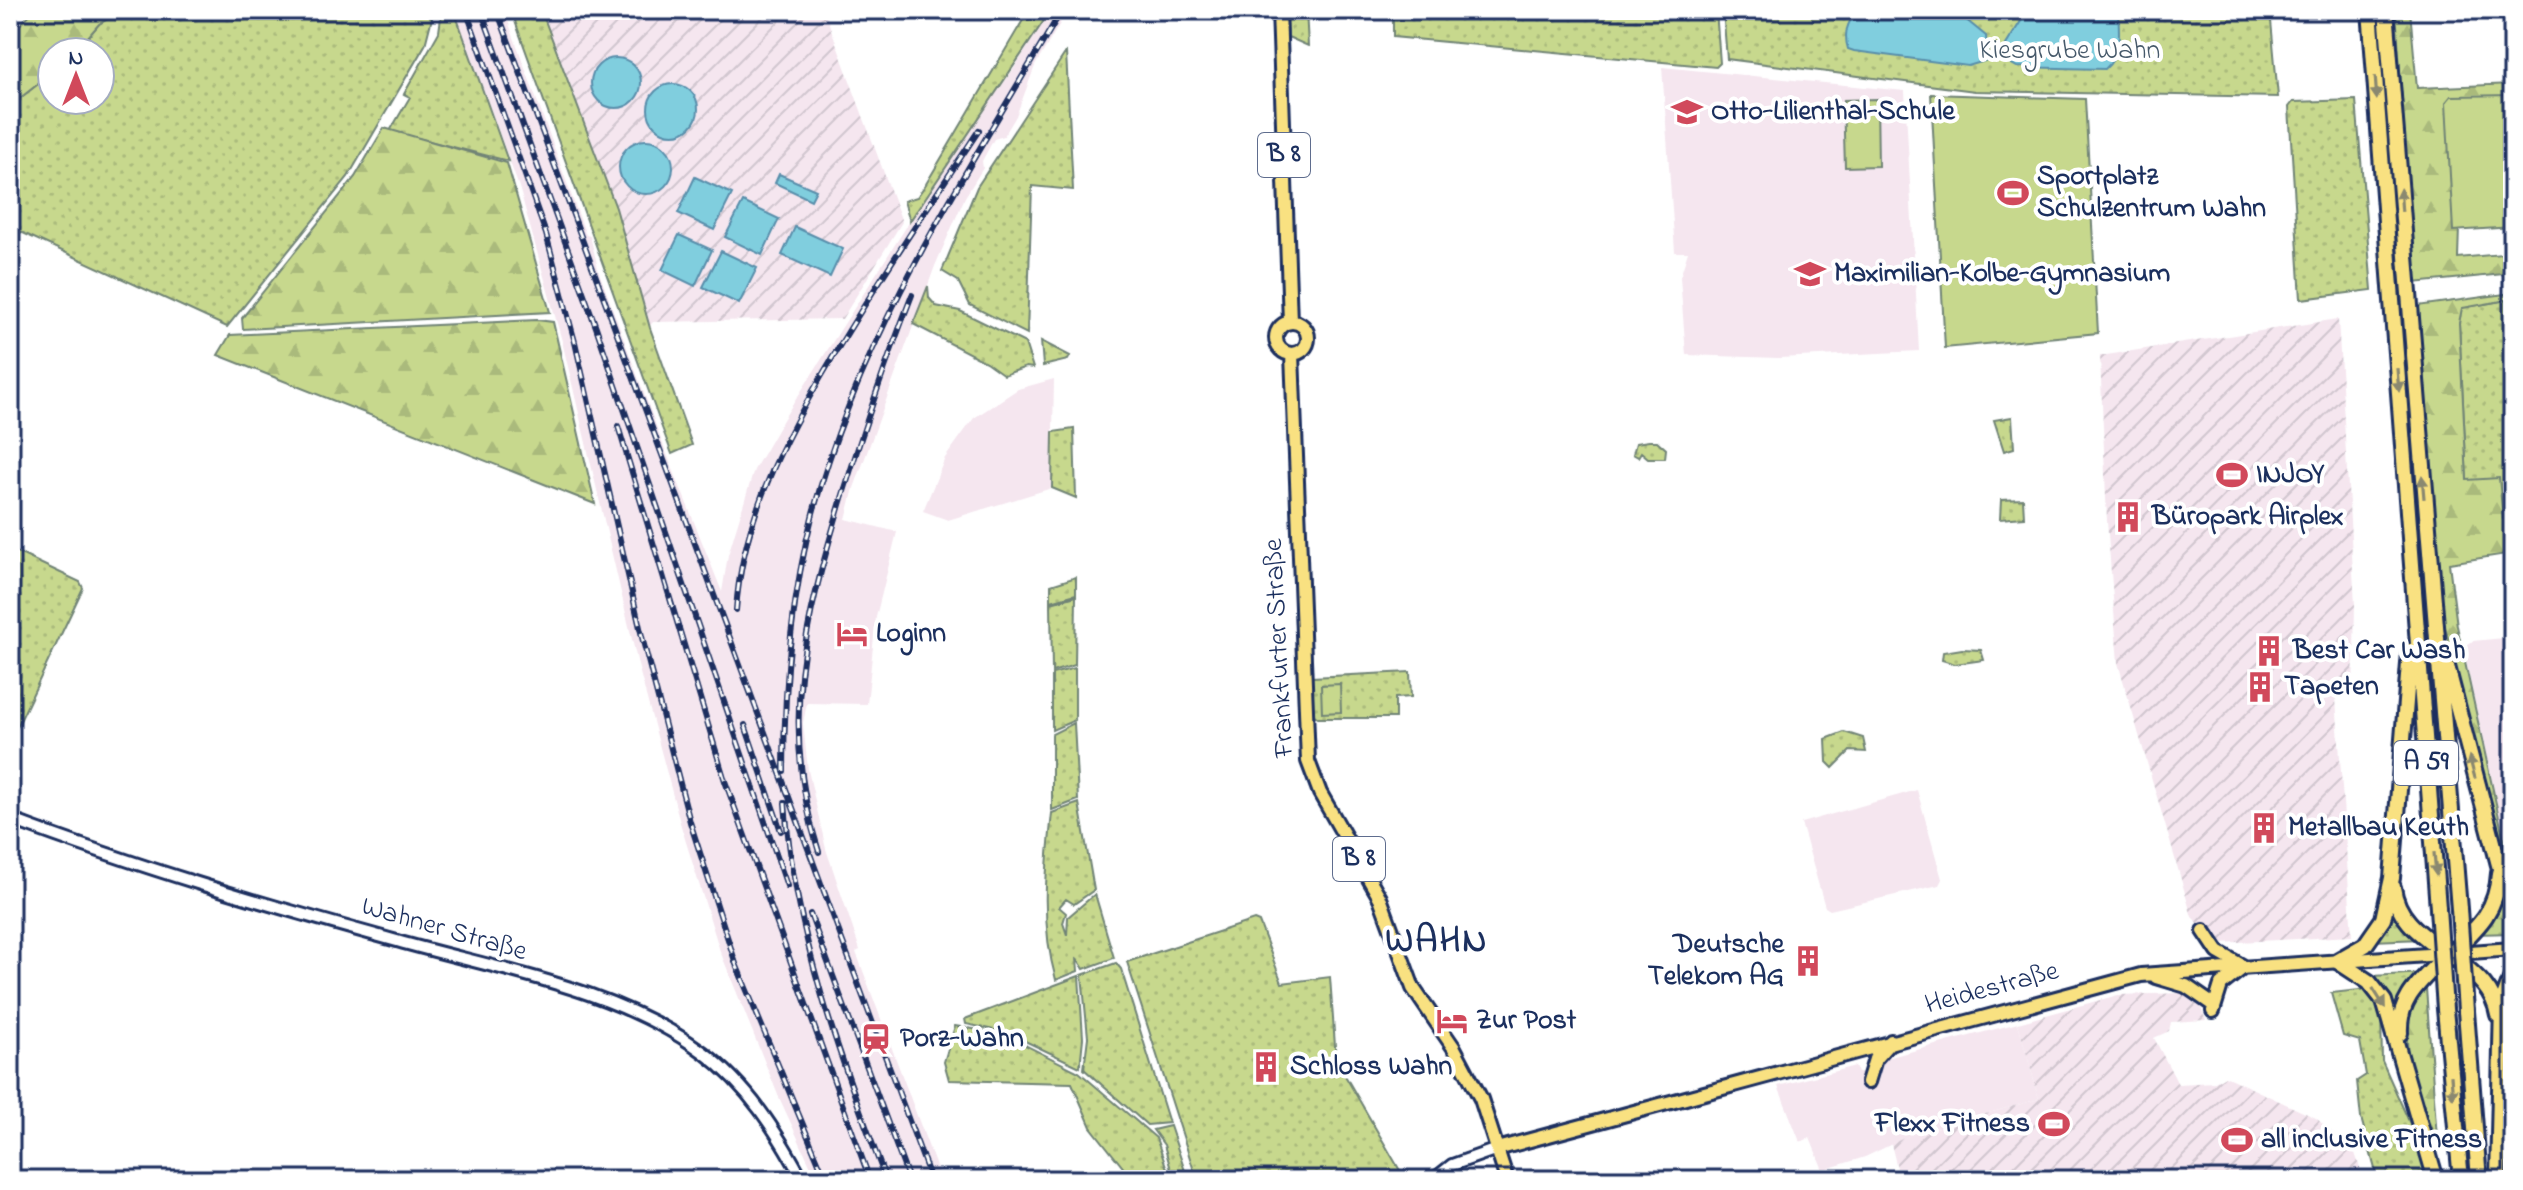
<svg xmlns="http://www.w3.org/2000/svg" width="2523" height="1190" viewBox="0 0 2523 1190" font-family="'Indie Flower',sans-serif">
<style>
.built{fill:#f5e6ef}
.industrial{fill:url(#industrial-furrows)}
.green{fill:url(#green-dots);stroke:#718476;stroke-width:2}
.forest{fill:url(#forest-firs);stroke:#718476;stroke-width:2}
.pitch{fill:#c7d88d;stroke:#718476;stroke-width:2}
.water{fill:#80cede;stroke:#588eab;stroke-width:2}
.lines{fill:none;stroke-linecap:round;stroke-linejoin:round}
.minor-casing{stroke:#1b2f5e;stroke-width:16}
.major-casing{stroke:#1b2f5e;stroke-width:18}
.highway-casing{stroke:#1b2f5e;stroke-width:20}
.minor{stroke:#fff;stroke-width:10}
.major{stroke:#f9e181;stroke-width:12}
.highway{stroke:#f9e181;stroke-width:14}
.rail-casing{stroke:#1b2f5e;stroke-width:6}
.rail{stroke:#fff;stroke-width:3;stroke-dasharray:9;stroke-linecap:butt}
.highway-bridge-casing{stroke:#1b2f5e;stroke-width:20;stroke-linecap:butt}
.highway-bridge{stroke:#f9e181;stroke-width:14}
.oneway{fill:#8a8870}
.labels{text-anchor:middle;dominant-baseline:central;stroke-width:8;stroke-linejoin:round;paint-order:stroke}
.shield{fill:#fff;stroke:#5f6d8e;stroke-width:2}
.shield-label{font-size:26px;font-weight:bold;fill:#1b2f5e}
.park-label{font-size:28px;fill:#46596a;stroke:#fff}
.poi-label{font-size:28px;font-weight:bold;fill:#1b2f5e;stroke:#fff;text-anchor:start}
.street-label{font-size:28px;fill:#1b2f5e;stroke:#fff}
.district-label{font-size:36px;font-weight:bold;letter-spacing:2px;fill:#1b2f5e;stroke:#fff}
</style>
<defs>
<pattern id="industrial-furrows" width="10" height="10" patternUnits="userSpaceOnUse" patternTransform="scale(2)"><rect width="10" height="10" fill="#f5e6ef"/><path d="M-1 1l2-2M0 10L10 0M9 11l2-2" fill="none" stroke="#d1c6cf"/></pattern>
<pattern id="green-dots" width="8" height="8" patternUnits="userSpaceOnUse" patternTransform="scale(2)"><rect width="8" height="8" fill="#c7d88d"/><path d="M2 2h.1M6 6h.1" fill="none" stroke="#aaba7c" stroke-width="1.8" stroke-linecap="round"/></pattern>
<pattern id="forest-firs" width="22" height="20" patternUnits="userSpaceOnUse" patternTransform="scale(2)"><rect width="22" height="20" fill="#c7d88d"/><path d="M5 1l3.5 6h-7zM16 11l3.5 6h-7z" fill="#aaba7c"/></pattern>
</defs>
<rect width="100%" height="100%" fill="#fff"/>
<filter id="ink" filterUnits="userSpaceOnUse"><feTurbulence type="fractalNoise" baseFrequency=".0125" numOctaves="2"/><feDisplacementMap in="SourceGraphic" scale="16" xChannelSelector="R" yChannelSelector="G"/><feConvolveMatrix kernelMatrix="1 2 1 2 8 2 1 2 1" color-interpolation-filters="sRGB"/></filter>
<g filter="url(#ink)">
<path class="built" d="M454,10H504L586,235L590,236L599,272L661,439L722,592L728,555L754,470L784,418L965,135L1013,70L1051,10H1068L1035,66L1016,116L1004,136L994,139L982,161L983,168L965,197L935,266L854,488L846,519L897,532L876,617L867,704L807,703L803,723L808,770L826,849L860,950L856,952L941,1180H817L778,1095L720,951L681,826L639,669L562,341L519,187Z
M1662,67L1905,91L1919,351L1779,358L1686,355L1680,277L1688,252H1675Z
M1054,379L1052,488L948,520L923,511L945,458L974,418L1018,389Z
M2504,638L2513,662V880L2463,647L2473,641Z
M1917,790L1942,879L1939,885L1830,910L1825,907L1801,823Z
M2018,1023L2039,1099L1913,1134L1865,1157L1823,1170L1810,1138L1800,1142L1778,1086L1855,1066L1858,1073L1875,1069L1883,1059Z"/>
<path class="industrial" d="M541,10H824L902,222L842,319L653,322L650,326L616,208Z
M2338,319L2355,605L2353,696L2336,698L2352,936L2219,943L2192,917L2118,663L2107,521L2100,356Z
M2185,993L2199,1004L2206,1020L2171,1022L2169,1031L2154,1038L2178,1084L2215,1082L2225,1076L2316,1118L2355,1153L2364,1180H1900L1891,1144L1913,1134L2039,1099L2018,1023L2118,995Z"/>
<path class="green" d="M123,10H434L425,45L348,177L227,327L10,227V106L52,73V100H100V52H75L99,24Z
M442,10H454L508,161L390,131L410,97L404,94L439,32Z
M511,10H541L616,208L650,328L692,445L672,454L661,425Z
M1029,10H1051L910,221L904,201L917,197L926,184Z
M1287,10H1306L1308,46L1288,37Z
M1393,10H1716L1720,63L1716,67L1393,37Z
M1723,10H2270L2278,97L1975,91L1727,59Z
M1066,52L1073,190L1032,186L1027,334L970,305L958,281L942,271L977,187Z
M2356,100L2372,290L2301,299L2289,107L2293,102Z
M928,286L929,298L936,306L960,311L1025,343L1033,368L1026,367L1004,375L986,362L913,324Z
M2513,299V519H2503L2467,481L2459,323L2461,308Z
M1041,341L1070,356L1068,360L1043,366Z
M2012,417L2014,448L2004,451L1994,420Z
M1074,429L1076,498L1052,488L1053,432Z
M1649,441H1657L1666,449L1665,458H1648L1641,452L1638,457L1633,454L1636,443Z
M2023,499L2024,517L2000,519L2001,500Z
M10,549L80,582L83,588L10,742Z
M1076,577V594L1051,601V585Z
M1076,596L1075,665L1052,672L1051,603Z
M1962,649L1981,650L1984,660L1955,664L1942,660L1943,652Z
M1075,668V720L1052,730V674Z
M1410,672L1411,697L1395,698V718H1318L1312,713V677Z
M1074,723L1078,800L1052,810V734Z
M1844,732L1863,738L1866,752L1850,751L1833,768L1827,762L1826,739Z
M1079,803L1094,890L1074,904L1066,899L1059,907L1066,913L1063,923L1067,935L1068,917L1095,894L1114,958L1084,969L1077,958L1078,971L1056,980C1040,923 1046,870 1052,813Z
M2502,895L2513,912V933L2477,934L2496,914Z
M2391,906L2421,939L2373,941Z
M1254,920L1259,922L1282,983L1330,977L1336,1060L1402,1174L1371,1180H1197L1127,962Z
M1116,963L1121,969L1169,1123L1147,1125L1084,1069L1088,1037L1082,975Z
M2423,973L2396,1016L2371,979L2373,976Z
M1079,976L1083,1038L1080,1067L1008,1033L966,1024L965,1019Z
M2513,982V1180H2504L2505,1013Z
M2368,989L2381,1011L2382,1061L2420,1146L2429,1180H2378L2361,1118L2357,1081L2366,1075L2360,1041L2343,1036L2331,993Z
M955,1026L1003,1034L1079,1072L1156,1138L1171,1180H1133L1091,1127L1072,1083L949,1080L944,1062Z
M1170,1126L1188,1180H1174L1164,1145L1153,1130Z"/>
<path class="forest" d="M34,10H123L99,24L75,52H52V73L10,106V35Z
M2396,10H2410L2417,88L2513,84V108L2459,227L2458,258L2513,253V273L2414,283Z
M384,128L507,163L550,312L243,329L242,318L355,177Z
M2513,293V299L2462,308L2459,323L2467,480L2499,478L2503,519H2513V553L2449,563L2457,626L2513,881V896L2444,623L2417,306Z
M537,320L553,322L595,504L218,355L230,335Z
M2426,988L2437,1138C2416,1107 2399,1043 2411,1007C2414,1000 2421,994 2426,988Z"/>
<path class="pitch" d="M1931,94L2085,99L2098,333L1945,348Z
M2513,95V227L2453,231L2446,102L2451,96Z
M1877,99L1878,166L1845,167L1843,100Z
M1340,684L1341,712L1322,713L1321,685Z"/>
<path class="water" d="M1857,10H1954L1986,36L1988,60L1968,66L1854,51L1848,49C1843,33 1848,22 1857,10Z
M2028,10H2118C2119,33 2123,53 2105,69L2017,67L2010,63L2006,45Z
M591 83a25 25 0 1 1 50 0a25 25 0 1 1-50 0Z
M648 109a25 25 0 1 1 50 0a25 25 0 1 1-50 0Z
M619 167a27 27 0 1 1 54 0a27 27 0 1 1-54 0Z
M779,174L816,190L811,200L775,183Z
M695,177L732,194L714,230L678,213Z
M743,202L779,219L762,255L725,237Z
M795,227L843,249L830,277L782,255Z
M679,235L712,250L695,286L662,270Z
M721,251L757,268L739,304L703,287Z"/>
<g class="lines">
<defs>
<path id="minor" d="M10,819C137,867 266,905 397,941C499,970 617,988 703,1052C748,1085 777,1132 803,1180
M1433,1180L1452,1165L1497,1149"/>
<path id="major" d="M1279,10L1290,322
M1276 338a16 16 0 1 1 32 0a16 16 0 1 1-32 0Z
M1292,354L1308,761L1320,793L1380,898L1413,988L1454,1048L1481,1099L1507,1180
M2204,931L2218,952L2244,967
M2156,977L2186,986L2212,1004
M2213,1011L2221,985L2244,967
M1868,1082L1875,1059L1891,1041
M1497,1149L2141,975L2513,949"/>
<path id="highway" d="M2370,10L2438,908
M2386,10L2459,909
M2410,651L2392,878L2383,919L2365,945L2337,961L2369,982L2384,1001L2436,1180
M2444,655L2499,865L2513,906
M2393,887C2397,920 2422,935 2447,954C2424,979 2398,996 2400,1033
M2445,1009L2461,1180
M2466,1011L2479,1180
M2498,1015C2493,986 2471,972 2450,954C2476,929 2497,912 2499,873
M2498,1180L2502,1003L2513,974"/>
</defs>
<use href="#minor" class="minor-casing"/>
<use href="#major" class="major-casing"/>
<use href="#highway" class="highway-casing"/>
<use href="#minor" class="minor"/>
<use href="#major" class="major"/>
<use href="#highway" class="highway"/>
<defs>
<path id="rail" d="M466,10L546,234L575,342L643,641L690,822L736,964L826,1180
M481,10L596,327L787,886
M497,10L931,1180
M618,426L725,781L870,1180
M736,610C743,509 792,425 843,340C886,269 933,199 979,130
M745,725L781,831
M784,771C784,684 791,598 813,513C861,332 968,170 1062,10
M785,803C794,934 840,1058 886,1180
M819,852C778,724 805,621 842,498C863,430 886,362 912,295
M810,914L909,1180"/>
</defs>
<use href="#rail" class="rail-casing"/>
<use href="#rail" class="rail"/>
<defs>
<path id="highway-bridge" d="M2438,908L2445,1009
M2459,909L2466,1011"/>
</defs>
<use href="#highway-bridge" class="highway-bridge-casing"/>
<use href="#highway-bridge" class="highway-bridge"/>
</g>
<defs><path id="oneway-solid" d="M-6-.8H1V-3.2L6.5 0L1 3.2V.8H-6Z" transform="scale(2)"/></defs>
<g class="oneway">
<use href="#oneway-solid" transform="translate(2376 88) rotate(86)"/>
<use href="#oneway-solid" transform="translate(2401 200) rotate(-94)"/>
<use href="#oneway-solid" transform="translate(2398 380) rotate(85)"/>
<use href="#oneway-solid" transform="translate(2423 487) rotate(-95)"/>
<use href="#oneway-solid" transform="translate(2472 767) rotate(-105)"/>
<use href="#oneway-solid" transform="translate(2435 864) rotate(85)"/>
<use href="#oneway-solid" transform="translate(2379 998) rotate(58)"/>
<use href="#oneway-solid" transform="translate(2452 1087) rotate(85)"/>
</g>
</g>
<defs>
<symbol id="school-bare" viewBox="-9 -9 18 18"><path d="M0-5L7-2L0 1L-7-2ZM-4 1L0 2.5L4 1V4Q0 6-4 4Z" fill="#d1495b" stroke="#fff" stroke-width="2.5" paint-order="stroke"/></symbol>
<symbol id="stadium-bare" viewBox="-9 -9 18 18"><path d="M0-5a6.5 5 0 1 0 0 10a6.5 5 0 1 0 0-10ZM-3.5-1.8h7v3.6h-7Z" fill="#d1495b" stroke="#fff" stroke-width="2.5" paint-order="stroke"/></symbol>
<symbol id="building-bare" viewBox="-9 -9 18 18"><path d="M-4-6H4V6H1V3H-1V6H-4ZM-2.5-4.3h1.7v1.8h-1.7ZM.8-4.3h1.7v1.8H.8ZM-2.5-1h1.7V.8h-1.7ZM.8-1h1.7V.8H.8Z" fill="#d1495b" stroke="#fff" stroke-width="2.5" paint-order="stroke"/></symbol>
<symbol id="hotel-bare" viewBox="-9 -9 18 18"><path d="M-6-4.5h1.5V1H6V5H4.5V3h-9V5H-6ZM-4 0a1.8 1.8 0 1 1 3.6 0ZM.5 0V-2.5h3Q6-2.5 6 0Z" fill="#d1495b" stroke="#fff" stroke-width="2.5" paint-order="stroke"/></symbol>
<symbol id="station-bare" viewBox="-9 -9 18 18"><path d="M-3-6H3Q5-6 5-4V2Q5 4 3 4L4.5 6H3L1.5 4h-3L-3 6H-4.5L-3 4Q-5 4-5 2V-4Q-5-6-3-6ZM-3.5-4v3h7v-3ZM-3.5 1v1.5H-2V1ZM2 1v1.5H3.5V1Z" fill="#d1495b" stroke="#fff" stroke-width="2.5" paint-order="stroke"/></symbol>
</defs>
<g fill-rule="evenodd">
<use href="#school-bare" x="1665" y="90" width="44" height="44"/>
<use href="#stadium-bare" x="1991" y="171" width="44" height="44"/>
<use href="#school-bare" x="1788" y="252" width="44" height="44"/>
<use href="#stadium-bare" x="2210" y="453" width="44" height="44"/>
<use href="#building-bare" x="2106" y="495" width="44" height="44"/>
<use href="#hotel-bare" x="830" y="612" width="44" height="44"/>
<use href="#building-bare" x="2247" y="629" width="44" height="44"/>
<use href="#building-bare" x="2238" y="665" width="44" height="44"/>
<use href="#building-bare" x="2242" y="806" width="44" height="44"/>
<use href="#building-bare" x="1786" y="939" width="44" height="44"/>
<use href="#hotel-bare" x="1430" y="999" width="44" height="44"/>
<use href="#station-bare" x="854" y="1017" width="44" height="44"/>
<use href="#building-bare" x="1244" y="1045" width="44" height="44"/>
<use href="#stadium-bare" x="2032" y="1102" width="44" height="44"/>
<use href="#stadium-bare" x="2215" y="1118" width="44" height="44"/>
</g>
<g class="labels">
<g class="shield">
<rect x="1258" y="133" width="52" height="44" rx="6"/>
<rect x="2394" y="741" width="64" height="44" rx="6"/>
<rect x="1333" y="837" width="52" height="44" rx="6"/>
</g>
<g class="shield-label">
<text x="1284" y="155">B 8</text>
<text x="2426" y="763">A 59</text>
<text x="1359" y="859">B 8</text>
</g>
<g class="park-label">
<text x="2070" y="51">Kiesgrube Wahn</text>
</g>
<g class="poi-label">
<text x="1711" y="112">Otto-Lilienthal-Schule</text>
<text x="2037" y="177">Sportplatz<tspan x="2037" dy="32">Schulzentrum Wahn</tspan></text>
<text x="1834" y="274">Maximilian-Kolbe-Gymnasium</text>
<text x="2256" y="475">INJOY</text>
<text x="2152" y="517">Büropark Airplex</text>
<text x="876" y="634">Loginn</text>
<text x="2293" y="651">Best Car Wash</text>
<text x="2284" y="687">Tapeten</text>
<text x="2288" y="828">Metallbau Keuth</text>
<text x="1784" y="945" text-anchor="end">Deutsche<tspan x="1784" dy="32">Telekom AG</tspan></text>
<text x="1476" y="1021">Zur Post</text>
<text x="900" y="1039">Porz-Wahn</text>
<text x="1290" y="1067">Schloss Wahn</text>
<text x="2030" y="1124" text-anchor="end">Flexx Fitness</text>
<text x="2261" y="1140">all inclusive Fitness</text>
</g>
<g class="street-label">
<text transform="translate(1280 648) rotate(-93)">Frankfurter Straße</text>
<text transform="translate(444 930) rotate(16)">Wahner Straße</text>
<text transform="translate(1992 989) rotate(-15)">Heidestraße</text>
</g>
<g class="district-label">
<text x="1437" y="942">WAHN</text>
</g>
</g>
<rect width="2523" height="1190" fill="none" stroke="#fff" stroke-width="40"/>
<rect x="20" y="20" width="2483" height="1150" fill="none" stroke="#1b2f5e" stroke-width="3" filter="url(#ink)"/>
<g transform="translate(76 76)"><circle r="38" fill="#ffffff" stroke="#a4acbf" stroke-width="2"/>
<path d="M0-6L14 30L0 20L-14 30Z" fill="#d1495b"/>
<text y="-12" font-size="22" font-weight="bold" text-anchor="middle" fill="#1b2f5e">N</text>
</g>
</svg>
